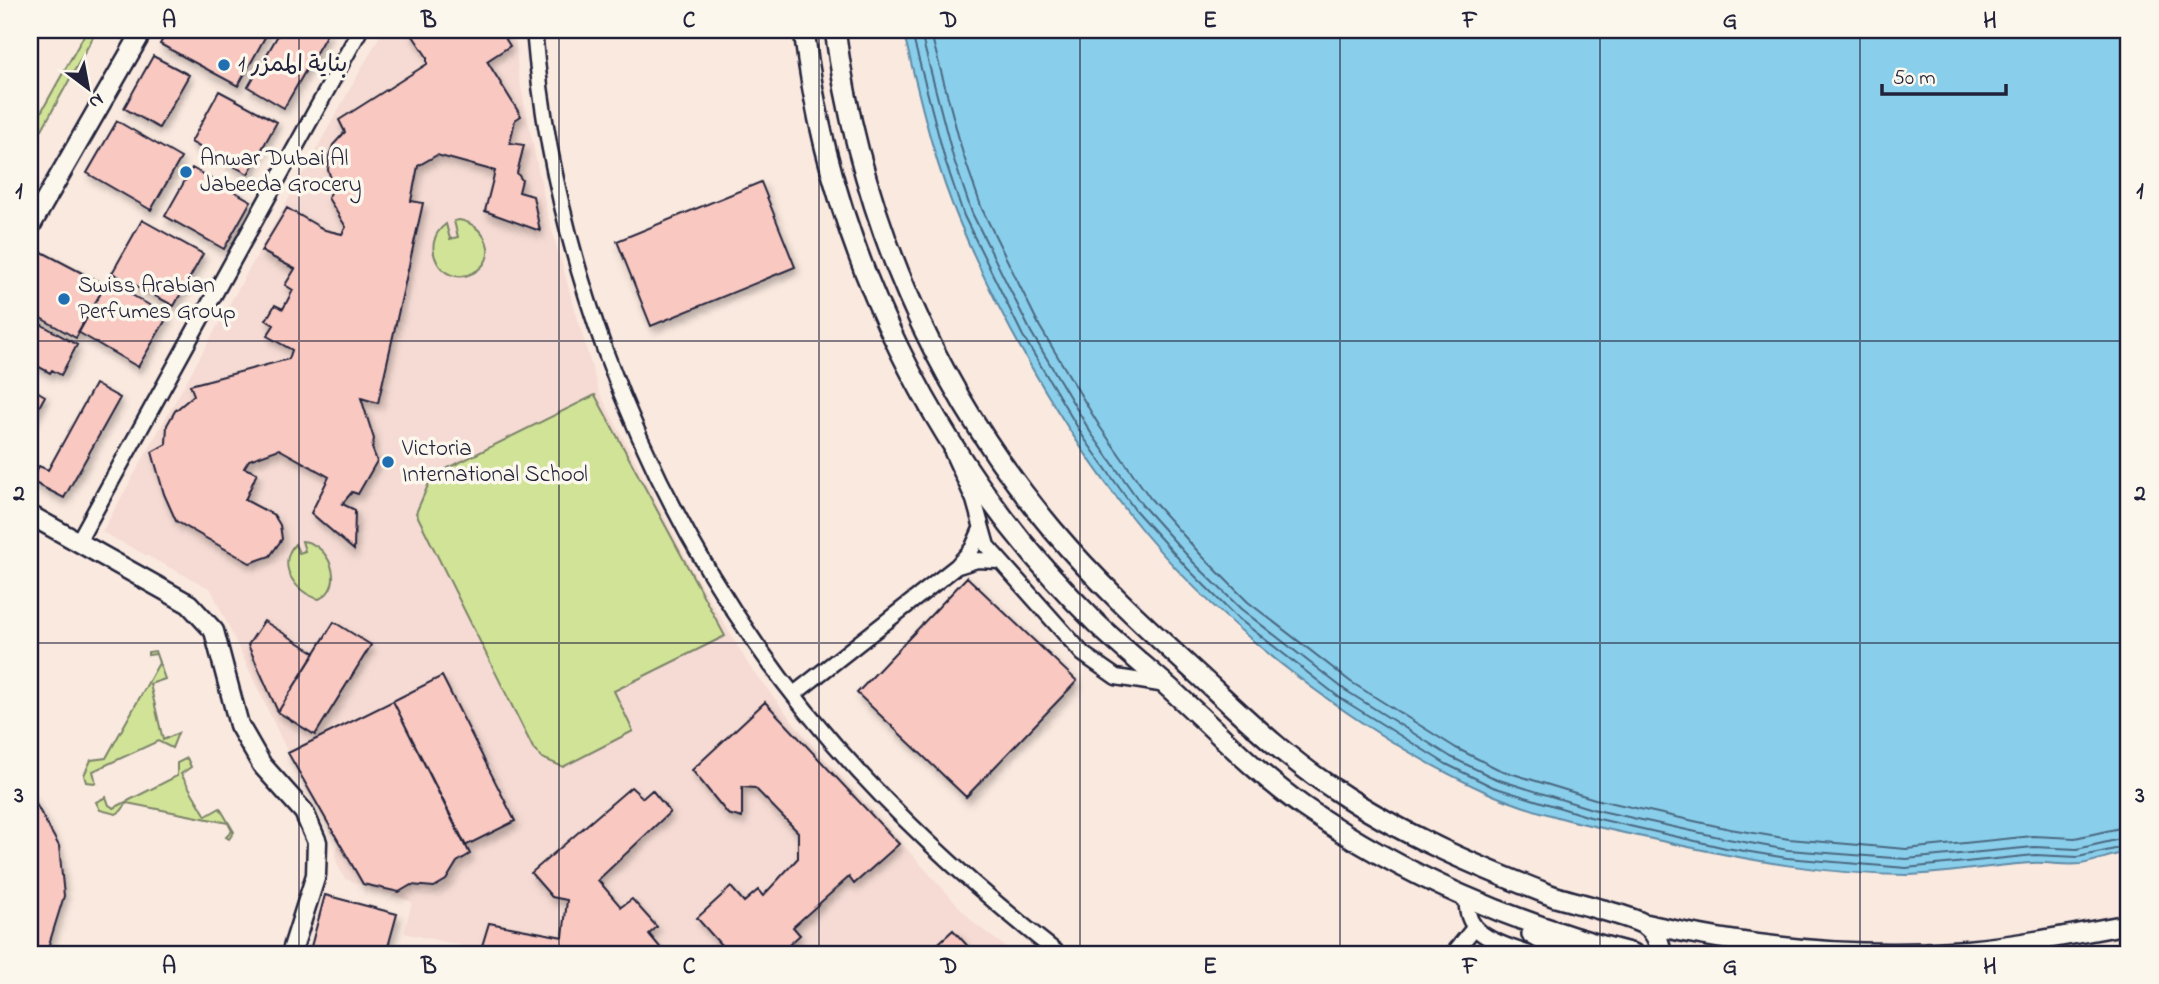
<svg xmlns="http://www.w3.org/2000/svg" width="2159" height="984" viewBox="0 0 2159 984" font-family="'Indie Flower','Playpen Sans Arabic',sans-serif">
<style>
.built{fill:#f5dbd3}
.green{fill:#d1e397;stroke:#7a8269;stroke-width:2}
.water{fill:#89cfeb;stroke:#608aa5;stroke-width:2}
.lines{fill:none;stroke-linecap:round;stroke-linejoin:round}
.shore{stroke:#4b6781;stroke-width:2}
.building{fill:#f8c8c1;stroke:#22223b;stroke-width:2;filter:url(#shadow)}
.minor-casing{stroke:#22223b;stroke-width:19}
.tertiary-casing{stroke:#22223b;stroke-width:23}
.secondary-casing{stroke:#22223b;stroke-width:24}
.minor{stroke:#fbf7ec;stroke-width:14}
.tertiary{stroke:#fbf7ec;stroke-width:18}
.secondary{stroke:#fbf7ec;stroke-width:19}
.grid{fill:none;stroke:#22223b;stroke-width:2;stroke-opacity:0.55}
.poi-dot{fill:#1f6fb2;stroke:#fbf7ec;stroke-width:2.5}
.labels{text-anchor:middle;dominant-baseline:central;stroke-width:7;stroke-linejoin:round;paint-order:stroke}
.poi-label{font-size:23px;fill:#22223b;stroke:#fbf7ec;text-anchor:start}
.neatline{fill:none;stroke:#22223b;stroke-width:2.5}
.grid-label{font-size:23px;text-anchor:middle;font-weight:bold;fill:#22223b}
</style>
<defs>
<filter id="shadow"><feDropShadow dx="3" dy="5.5" stdDeviation="3.5" flood-color="#0004"/></filter>
</defs>
<rect width="100%" height="100%" fill="#fae9df"/>
<filter id="ink" filterUnits="userSpaceOnUse"><feTurbulence type="fractalNoise" baseFrequency=".0143" numOctaves="2"/><feDisplacementMap in="SourceGraphic" scale="14" xChannelSelector="R" yChannelSelector="G"/><feConvolveMatrix kernelMatrix="1 2 1 2 8 2 1 2 1" color-interpolation-filters="sRGB"/></filter>
<g filter="url(#ink)">
<path class="built" d="M383,30H515L518,73L548,217L599,392L698,580L750,667L809,742L975,924L1015,954H500L404,933L412,902L345,879L338,866L335,855L338,844L288,753L211,589L102,532Z"/>
<path class="green" d="M87,30H97L30,151V132Z
M459,220C485,224 502,258 473,273C441,289 418,244 446,224L450,239L458,237L454,221Z
M595,395L725,636L614,691L633,731L563,767L542,758L533,748L416,513L432,476Z
M302,541C329,543 347,586 319,599C295,593 276,565 295,544L299,553L305,551Z
M155,651L165,679L150,684L163,740L178,733L172,748L158,741L93,771L96,783L86,782L84,775L91,760L106,758L159,663L156,654L148,655V652Z
M187,758L191,767L181,774L206,816L220,808L234,832L229,839L226,837L232,831L228,823L127,803L121,811L116,814L100,810L96,802L106,797L109,805L114,808L177,776V763Z"/>
<path class="water" d="M903,30H2129V852C2113,854 2098,861 2081,864C2064,866 2048,862 2032,863C1990,865 1950,874 1908,875C1828,875 1747,860 1670,843C1609,829 1544,818 1486,792C1359,734 1215,624 1129,514C1062,428 1001,321 959,221C933,160 919,94 903,30Z"/>
<g class="lines">
<path class="shore" d="M911,30L945,160L964,216L1023,336L1084,438L1135,510L1188,569L1235,616L1340,698L1446,764L1493,787L1590,817L1726,848L1787,858L1906,868L2035,855L2078,857L2129,846
M920,30L953,157L972,213L1031,332L1091,433L1142,505L1194,563L1241,609L1345,690L1451,757L1496,779L1592,809L1728,839L1788,850L1906,859L2034,847L2077,849L2129,837
M930,30L963,154L982,209L1040,327L1100,427L1150,498L1202,556L1248,602L1351,682L1456,748L1500,770L1595,799L1730,829L1789,839L1906,849L2033,836L2075,838L2129,826"/>
</g>
<path class="building" d="M168,30H269L238,86L160,44Z
M281,30L328,32L284,108L248,87Z
M409,30H500L510,46L487,61L521,116L515,120L510,143L524,145L517,173L522,180L519,192L533,196L540,231L485,211L495,171L437,155L418,166L411,201L423,203L378,403L361,398L374,439L372,448L377,461L358,494L352,492L342,504L355,510L354,550L311,513L329,477L279,449L249,460L244,468L257,473L245,500L274,515L280,525L282,539L270,556L250,563L176,521L164,494L152,452L166,444L167,425L175,411L194,395L190,385L289,359L292,350L267,336L274,325L266,320L275,305L283,309L293,290L285,285L295,269L261,251L287,208L325,230L342,234L346,227L328,198L334,187L328,170L329,156L333,145L345,132L339,120L427,64V57Z
M153,56L189,75L159,128L124,108Z
M219,91L277,122L248,174L191,142Z
M117,121L181,158L151,210L87,173Z
M192,168L251,201L224,249L165,216Z
M761,182L795,267L651,326L617,241Z
M142,220L203,254L174,306L112,273Z
M42,252L105,285L76,338L30,312V274Z
M108,281L168,316L138,367L78,332Z
M30,318L77,345L61,375L52,370L50,373L30,362Z
M95,384L120,398L64,498L31,481L39,466L48,470Z
M30,387L45,396L30,423Z
M967,577L1077,681L966,797L857,693Z
M264,621L315,653L278,712L248,645Z
M334,622L371,645L315,735L278,712Z
M442,676L515,821L465,846L393,701Z
M393,701L470,854L457,862L446,880L434,887L411,885L399,892L363,884L288,753Z
M765,702L899,844L854,884L849,877L793,927L800,935L779,954H729L697,918L731,887L744,902L758,890L763,896L798,858V832L755,788L742,787V818L728,814L692,770Z
M631,787L643,798L652,790L670,812L598,880L621,907L632,899L657,927L649,934L664,952L521,954L482,946L489,923L563,937L567,900L552,897L531,873Z
M30,793L59,846L64,896L46,954H30Z
M325,895L397,914L386,954H309Z
M953,930L975,954H927Z"/>
<g class="lines">
<defs>
<path id="minor" d="M534,30C552,246 632,466 756,644C839,764 945,865 1059,954
M952,452L974,500L987,546L1083,654L1116,677L1166,685
M78,542L360,30
M958,566L977,560L998,561
M794,694L957,566L972,549L981,529
M1467,897C1463,936 1499,943 1529,954
M1453,954L1474,928"/>
<path id="tertiary" d="M30,227L143,30
M30,515L189,604L214,631L239,725L262,765L304,812L317,842L316,875L291,954
M1646,924C1752,948 1858,959 1967,950C2022,945 2075,934 2129,924
M2121,954L2129,953"/>
<path id="secondary" d="M804,30C830,252 936,465 1096,623C1118,644 1142,664 1165,684C1211,725 1253,771 1304,807C1402,875 1517,925 1633,954
M835,30C860,215 933,387 1053,530C1096,581 1144,625 1193,670C1238,711 1283,756 1334,789C1400,834 1478,867 1553,896C1574,903 1633,916 1647,926C1656,932 1660,944 1661,954
M1532,934L1567,954"/>
</defs>
<use href="#minor" class="minor-casing"/>
<use href="#tertiary" class="tertiary-casing"/>
<use href="#secondary" class="secondary-casing"/>
<use href="#minor" class="minor"/>
<use href="#tertiary" class="tertiary"/>
<use href="#secondary" class="secondary"/>
</g>
</g>
<path class="grid" d="M299,30V954M559,30V954M819,30V954M1080,30V954M1340,30V954M1600,30V954M1860,30V954M30,341H2129M30,643H2129"/>
<g class="poi-dot">
<circle cx="224" cy="65" r="7"/>
<circle cx="186" cy="172" r="7"/>
<circle cx="64" cy="299" r="7"/>
<circle cx="388" cy="462" r="7"/>
</g>
<g class="labels">
<g class="poi-label">
<text x="238" y="65">بناية الممزر 1</text>
<text x="200" y="159">Anwar Dubai Al<tspan x="200" dy="26">Jabeeda Grocery</tspan></text>
<text x="78" y="286">Swiss Arabian<tspan x="78" dy="26">Perfumes Group</tspan></text>
<text x="402" y="449">Victoria<tspan x="402" dy="26">International School</tspan></text>
</g>
</g>
<rect width="2159" height="984" fill="none" stroke="#fbf7ec" stroke-width="77"/>
<g transform="translate(88 88) rotate(148)" stroke="#fbf7ec" stroke-width="5" paint-order="stroke">
<path d="M0-5L12 26L0 18L-12 26Z" fill="#22223b"/>
<text y="-10" font-size="19" font-weight="bold" text-anchor="middle" fill="#22223b">N</text>
</g>
<path d="M1882 84v10h124v-10" fill="none" stroke="#22223b" stroke-width="3.5"/>
<text x="1893" y="84" font-size="21" fill="#22223b" stroke="#fbf7ec" stroke-width="5" paint-order="stroke">50 m</text>
<rect x="38" y="38" width="2082" height="908" class="neatline"/>
<g class="grid-label">
<text x="169" y="27">A</text>
<text x="429" y="27">B</text>
<text x="689" y="27">C</text>
<text x="949" y="27">D</text>
<text x="1210" y="27">E</text>
<text x="1470" y="27">F</text>
<text x="1730" y="27">G</text>
<text x="1990" y="27">H</text>
<text x="19" y="198">1</text>
<text x="2140" y="198">1</text>
<text x="19" y="500">2</text>
<text x="2140" y="500">2</text>
<text x="19" y="802">3</text>
<text x="2140" y="802">3</text>
<text x="169" y="973">A</text>
<text x="429" y="973">B</text>
<text x="689" y="973">C</text>
<text x="949" y="973">D</text>
<text x="1210" y="973">E</text>
<text x="1470" y="973">F</text>
<text x="1730" y="973">G</text>
<text x="1990" y="973">H</text>
</g>
</svg>
